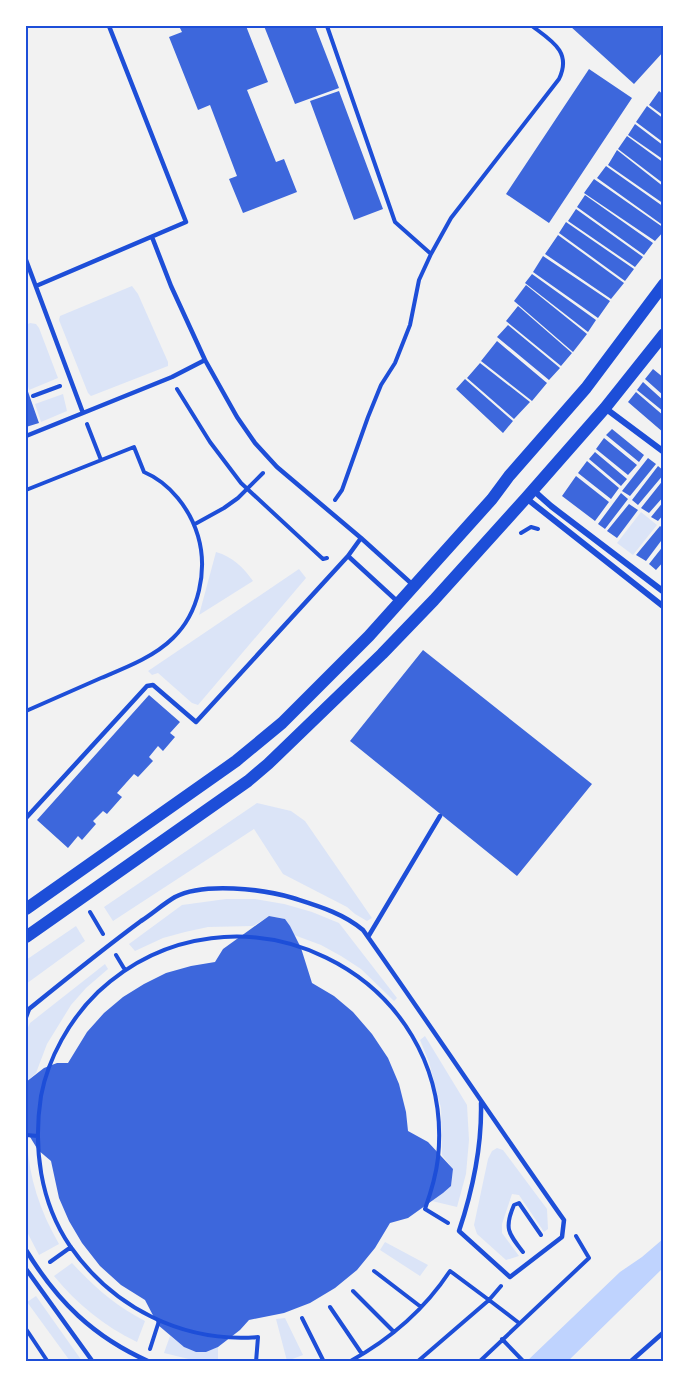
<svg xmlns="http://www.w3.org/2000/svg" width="689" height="1387" viewBox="0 0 689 1387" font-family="'PT Sans',sans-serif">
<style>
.green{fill:#dbe4f7}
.water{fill:#bfd3fe}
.building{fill:#3d67dc}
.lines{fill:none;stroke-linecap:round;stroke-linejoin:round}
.path{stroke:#1d4ed8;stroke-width:4}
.service{stroke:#1d4ed8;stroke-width:4.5}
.minor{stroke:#1d4ed8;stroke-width:6}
.secondary{stroke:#1d4ed8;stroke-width:12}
.neatline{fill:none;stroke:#1d4ed8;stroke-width:2}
</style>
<rect width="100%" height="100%" fill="#f2f2f2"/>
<path class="green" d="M132,286L138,294L168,362V366L91,396L88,393L59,320L60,316Z
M30,323L36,324L39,328L58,378L29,390L26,379V325Z
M63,394L67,411L41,422L35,404Z
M641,512L657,525L633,555L617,543Z
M216,552C233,557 243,567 253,581L199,615Z
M299,569L306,578L198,705L192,703L158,673L152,675L148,671Z
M257,803L291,811L305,821L372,918L367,921L355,914L347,907L283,874L254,829L113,921L104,907Z
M226,899H255L284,904L312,912L339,923L397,998L394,1001L361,969L341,956L321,945L294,935L285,919L269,916L253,926L208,927L185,932L163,938L135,951L129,944L182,905Z
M76,926L85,941L26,984V960Z
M105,964L108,969L86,988L71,1005L47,1044L36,1073L26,1082V1032L30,1023Z
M425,1036L467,1105L469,1140L466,1174L457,1207L432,1201L451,1186L453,1169L442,1155L441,1108L429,1062L420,1040Z
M26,1140H27C29,1178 40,1211 59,1244L39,1255L26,1230Z
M497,1148L503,1150L509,1158L547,1209L548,1229L544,1232L519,1195L512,1194L502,1224V1233L519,1256L506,1260L477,1234L474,1225L488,1159L492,1151Z
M385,1242L428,1265L420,1276L380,1250Z
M72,1263C94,1287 116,1306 145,1321L137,1342C104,1326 77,1304 54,1276Z
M36,1296L82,1361H70L27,1302Z
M285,1318L303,1355L287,1361L276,1319Z
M170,1336C188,1350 195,1356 218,1347V1361H197L164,1353Z"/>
<path class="water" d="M663,1239V1268L568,1361L526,1362L620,1272L642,1257Z"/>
<path class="building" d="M179,26H246L268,82L247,90L276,162L284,159L297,192L243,213L229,179L237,176L210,105L198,110L169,37L182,32Z
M264,26H315L339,88L295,104Z
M570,26H664V51L634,84Z
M589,69L632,98L549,223L506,194Z
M339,91L383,209L354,220L310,101Z
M659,91L664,95V116L649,105Z
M647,106L664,119V143L636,122Z
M635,124L664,146V160L628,135Z
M627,136L664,163V184L618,149Z
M617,150L664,187V204L608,165Z
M606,166L664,207V226L597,178Z
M594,179L664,228V231L655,241L584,193Z
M585,195L653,243L644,255L577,207Z
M576,209L643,257L635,267L568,221Z
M566,222L634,269L625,281L559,233Z
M558,235L624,283L611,299L545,254Z
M543,256L610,301L598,318L533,272Z
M532,274L596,320L588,332L525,283Z
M526,285L587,334L573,352L514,301Z
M518,306L572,353L561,366L506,321Z
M508,325L560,368L549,380L497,337Z
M497,341L547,383L532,401L481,361Z
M480,363L530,402L514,419L467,378Z
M653,369L664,378V396L645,379Z
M465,379L513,421L503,433L456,389Z
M643,382L664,401V412L637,390Z
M26,386L39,423L26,427Z
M636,392L664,416V433L628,402Z
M612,429L644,455L639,462L606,435Z
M604,438L637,465L628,475L596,449Z
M595,452L627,479L621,486L589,459Z
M648,458L656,464L630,496L622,491Z
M587,461L619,488L611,499L578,473Z
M658,466L664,471V474L638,505L632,500Z
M576,476L609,502L595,521L562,496Z
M664,479V496L649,513L641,508Z
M621,493L628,499L605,529L598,524Z
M664,501V514L658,521L651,517Z
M629,504L638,510L617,538L607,531Z
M660,526L664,529V537L646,561L636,555Z
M664,545V561L656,570L649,564Z
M423,650L592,784L517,876L350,741Z
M149,695L180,722L170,733L175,737L163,751L158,746L149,757L153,761L138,777L134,774L117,793L122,797L107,814L103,811L93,821L96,824L82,840L78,836L68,848L37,820Z
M269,916L285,919L290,926L301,948L312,983L334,996L353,1012L372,1034L388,1058L399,1084L406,1112L408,1131L428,1142L453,1169L451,1186L443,1193L408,1218L390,1223L375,1248L357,1270L335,1288L310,1303L284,1313L249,1320L240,1330L218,1347L206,1352H196L184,1347L158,1325L145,1300L121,1285L100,1266L82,1243L69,1221L59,1198L51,1161L38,1150L27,1132L26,1126V1082L44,1068L57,1063H68L87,1032L104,1013L123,997L144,984L166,973L191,966L215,962L223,949Z"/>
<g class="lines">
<path class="path" d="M327,26L395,222L431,254
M177,389L210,442L241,483L323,559L327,558
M33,396L60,386
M87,424L101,460
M26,490L134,447L144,472C170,483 190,509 198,536C208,570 199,613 173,638C154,657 125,668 101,678C76,689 51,700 26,711
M335,500L342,490L368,417L381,385L395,363L410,325L419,280L431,254L451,218L559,79C572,52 552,41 532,26
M195,524L224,508L238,498L263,473
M521,533L531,527L538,529
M90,912L103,934
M116,955L125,970
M26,1135L38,1136
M523,1252C508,1233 504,1228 514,1205L519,1203L541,1235
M50,1262L71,1247
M374,1271L421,1307
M501,1286L489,1300L519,1323
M353,1291L394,1332
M330,1307L362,1354
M302,1318L324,1362
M26,1329L48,1362
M502,1339L524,1362
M150,1349L159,1321
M256,1362L258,1337C183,1343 113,1308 70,1246C40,1202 33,1147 41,1096C48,1058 70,1019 98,992C234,865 457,972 438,1158C436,1176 431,1192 425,1209L448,1223
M349,1362C389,1340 425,1309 450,1271L489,1300L417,1362
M479,1362L589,1258L576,1236"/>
<path class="service" d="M152,237L171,286L205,360
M26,260L83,413L172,377L205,360L237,417L255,443L277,467L361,538L413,585
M36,286L186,222L109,26
M26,436L83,413
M348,556L397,601
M26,818L147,686L153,685L196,722L348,556L361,538
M368,937L440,816
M26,1017L29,1009C66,979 103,949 141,921C152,914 163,904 175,897C204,882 263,889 293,898C318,906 343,913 363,930C431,1026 496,1124 564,1220L562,1237L510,1277L459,1231C473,1189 482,1148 481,1103
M26,1250C57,1301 93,1337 150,1362
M26,1269L93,1362
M630,1362L664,1332"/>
<path class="minor" d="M605,408L664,452
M533,490L551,506L664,592
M526,498L664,607"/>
<path class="secondary" d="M26,909L236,761L282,723L369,636L492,499L509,476L586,388L664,284
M26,937L248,781L268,764L382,654L434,600L526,498L605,408L664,334"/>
</g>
<rect width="689" height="1387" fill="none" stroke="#ffffff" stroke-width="54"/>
<rect x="27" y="27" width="635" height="1333" class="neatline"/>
</svg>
